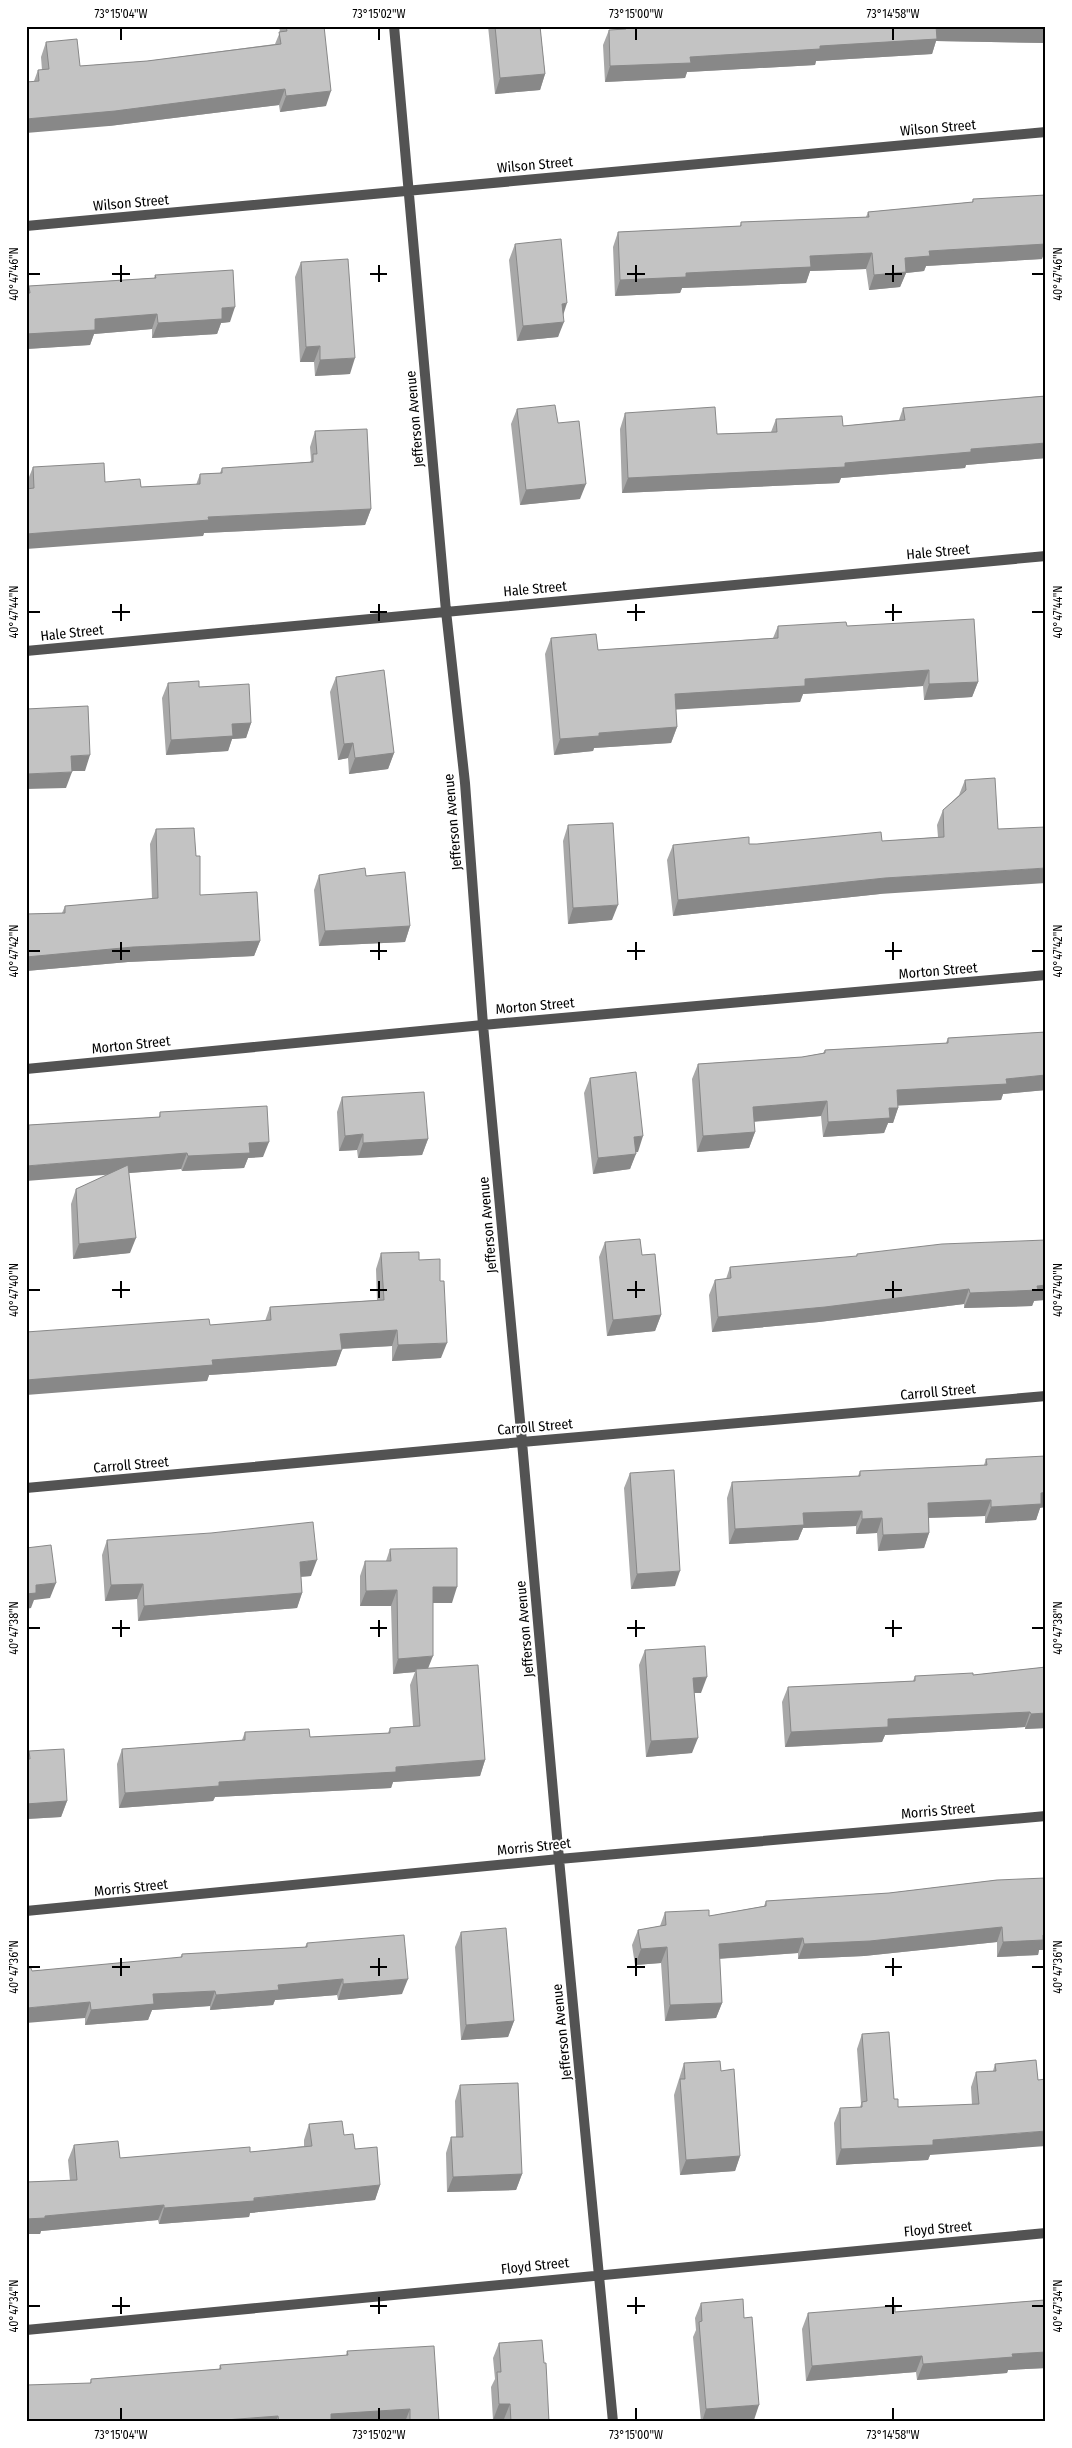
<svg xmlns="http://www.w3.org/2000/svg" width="1072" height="2448" viewBox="0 0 1072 2448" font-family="'Fira Sans Condensed',sans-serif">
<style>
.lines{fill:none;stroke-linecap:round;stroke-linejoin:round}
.street{stroke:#535353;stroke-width:10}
.wall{fill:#a8a8a8}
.shaded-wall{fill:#888}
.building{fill:#c3c3c3;stroke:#888}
.ticks{fill:none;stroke:#000;stroke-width:2}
.labels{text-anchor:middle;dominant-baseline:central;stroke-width:4;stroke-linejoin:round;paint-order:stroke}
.street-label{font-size:14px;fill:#000;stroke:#fff}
.neatline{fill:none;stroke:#000;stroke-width:2}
.ticks-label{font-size:12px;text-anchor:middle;fill:#000}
</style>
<rect width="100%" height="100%" fill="#fff"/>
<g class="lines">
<path class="street" d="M394,26L446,611L465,783L483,1025L522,1442L559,1859L613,2422
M26,226L1046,132
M26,651L1046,556
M26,1069L483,1025L1046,975
M26,1488L522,1442L1046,1396
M26,1911L559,1859L1046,1816
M26,2330L1046,2233"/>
</g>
<path class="wall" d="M279,26H324L326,106L280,112L279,105L109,126L34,81L38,70H42L41,57L46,42L80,66L147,61L275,44L280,32Z
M488,26H540L545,74L540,90L495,94Z
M621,26H1046V43L936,41L932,54L816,61L815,65L687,72L685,78L605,82L603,45L609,30L620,29Z
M973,199L1042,259L926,266L924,271L906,273L900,287L869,290L866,269L810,271L806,283L682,288L680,293L615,296L613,247L618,232L740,226L741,222L866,217L868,212L972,202Z
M515,244L563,315L558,337L517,341L509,260Z
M301,262L350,374L315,376L314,362H300L295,277Z
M155,275L230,322L221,323L217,334L152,338V329L94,334L90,345L26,349V293L29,286L154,278Z
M1046,390V458L966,465L965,468L841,478L839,483L622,493L620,429L625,413L717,434L771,432L776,419L843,426L899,420L903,408L1043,396Z
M517,409L558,423L580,499L520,505L511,424Z
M315,431L371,509L365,525L204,533L203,536L27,489V482L33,467L105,482L141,487L196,485L200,474L220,473L222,468L310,462L311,460L310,447Z
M778,626H847L978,682L972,697L924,700L923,686L803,694L800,702L676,709L677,727L671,743L594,748L593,751L554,755L545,654L551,638L598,650L773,638Z
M336,677L394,753L388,769L349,774L348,758L338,760L330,692Z
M168,683L199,687L251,723L246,738L232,739L228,751L166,755L162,698Z
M965,780L998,829L880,894L673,916L667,860L673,845L757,844L882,841L938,837L937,825L943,810L959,795Z
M568,825L612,920L568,924L563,841Z
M156,829L196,856L200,895L260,941L254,956L128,962L26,971V914L62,913L65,906L152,899L150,844Z
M319,875L366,876L410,926L405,942L319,946L314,890Z
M1046,1032V1090L1003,1094L1001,1100L898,1105V1108L893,1123H888L884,1133L823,1137L821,1116L754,1122L755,1132L749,1148L697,1152L692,1079L698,1064L802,1057L823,1053L825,1050L946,1043L948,1038Z
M590,1078L638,1152H636L630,1169L593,1174L584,1093Z
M342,1097L428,1139L422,1155L358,1158L357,1150L339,1151L337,1112Z
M160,1112L263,1157L248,1158L244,1168L182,1171L181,1169L129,1173L130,1253L73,1259L71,1204L76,1189L107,1175L27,1130L29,1125L159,1117Z
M605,1242L642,1255L661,1315L655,1331L607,1336L599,1257Z
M381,1253L419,1260L441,1358L392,1361V1346L342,1349L336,1366L209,1375L207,1381L210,1325L265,1321L270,1307L377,1300L376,1269Z
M857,1254L1034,1301L1032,1306L964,1308V1304L819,1322L712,1332L709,1295L715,1280L726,1279L730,1267L856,1257Z
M986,1459L1040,1508L1036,1520L985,1523V1516L929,1518V1533L924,1548L878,1551L877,1533L856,1534V1526L803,1528L798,1540L729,1544L727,1498L732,1482L858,1476L860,1471L984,1465Z
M630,1473L675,1586L631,1589L624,1488Z
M107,1540L311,1576L301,1577L302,1593L297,1608L138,1621L137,1599L105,1601L102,1555Z
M390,1549L452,1603H433L428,1668L485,1760L480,1776L393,1782L391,1788L215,1797L213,1801L119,1808L117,1764L122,1749L242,1740L245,1732L310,1737L388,1733L390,1728L413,1726L410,1685L415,1672L393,1674L391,1606H360V1576L365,1561H386Z
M645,1650L701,1693H694L692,1753L646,1757L639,1665Z
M1046,1667V1728L1025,1729V1727L885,1735L882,1742L785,1747L782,1702L788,1687L913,1681L915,1676L973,1675Z
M29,1751L67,1801L61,1817L26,1819V1759Z
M997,1880L1039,1950L1038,1955L997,1957V1942L864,1956L798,1959V1953L719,1959L722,2003L716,2018L665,2021L661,1963L635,1965L632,1945L638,1930L660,1926L665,1912L709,1916L764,1906L766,1901L889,1893Z
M461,1932L514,2021L508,2037L461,2040L455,1947Z
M307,1943L402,1994L338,2000L337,1995L275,2000L273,2005L210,2010V2006L152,2010L148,2020L85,2025V2018L32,1971L180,1958L182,1954L305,1947Z
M862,2034L898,2107L972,2105L971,2087L976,2072L993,2071L995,2064L1036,2060L930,2155L928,2160L836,2165L834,2123L840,2108L860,2107L861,2104L857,2049Z
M684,2063L721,2071L740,2156L735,2171L680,2175L674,2095Z
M460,2085L522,2174L516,2190L447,2192L446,2153L451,2137H456L455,2101Z
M309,2124L344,2135L355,2149L380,2185L375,2200L250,2213L249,2217L159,2224L158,2220L41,2231L40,2234H26V2182L70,2181L68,2160L74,2145L120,2158L250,2152L304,2146V2140Z
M1045,2297H1046V2368L1008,2370L1007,2373L917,2380L916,2372L806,2381L802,2329L808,2313L895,2312L1043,2300Z
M701,2303L754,2420L734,2422H701L693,2337L696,2330L695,2318Z
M499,2343L544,2363L549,2422H505L504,2419L493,2420L491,2387L495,2379L493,2358Z
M347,2351L439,2422H26L90,2383L91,2379L219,2369L220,2365L346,2355Z"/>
<path class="shaded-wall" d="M936,26L1046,27V43L936,41L932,54L816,61L815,65L687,72L685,78L605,82L610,66L690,57L820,46Z
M545,74L540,90L495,94L500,78Z
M285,89L279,105L109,126L26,133V119Z
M331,91L326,106L280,112L286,96Z
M1046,238V249L1042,259L926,266L924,271L906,273L900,287L869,290L874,275L905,258L929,251Z
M872,253L866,269L810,271L806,283L682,288L680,293L615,296L620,280L686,273L810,256Z
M567,303L562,319V304Z
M235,307L230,322L221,323L217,334L152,338L158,323L222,308Z
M157,314L152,329L94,334L90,345L26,349V334L95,319Z
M564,322L558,337L517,341L523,326Z
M320,346L314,362H300L306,347Z
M355,358L350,374L315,376L320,360Z
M1046,443V458L966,465L965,468L841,478L839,483L622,493L628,478L845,463L971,449Z
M586,484L580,499L520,505L526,490Z
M371,509L365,525L204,533L203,536L26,549V534L208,517Z
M929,670L923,686L803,694L800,702L669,710L675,694L805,679Z
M978,682L972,697L924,700L929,684Z
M251,723L246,738L232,739L228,751L166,755L171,740L232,724Z
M677,727L671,743L594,748L593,751L554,755L560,739L599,733Z
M353,743L348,758L338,760L344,744Z
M394,753L388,769L349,774L355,758Z
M90,755L85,771H66L71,756Z
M72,772L66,788L26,789V774Z
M1046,868V883L880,894L673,916L678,900L885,878Z
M618,905L612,920L568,924L573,908Z
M410,926L405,942L319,946L325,931Z
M260,941L254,956L128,962L26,971V957L133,947Z
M1046,1075V1090L1003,1094L1001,1100L891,1106L897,1090Z
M827,1101L821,1116L747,1122L753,1107Z
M889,1108H898L893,1123H888L884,1133L823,1137L828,1122Z
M755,1132L749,1148L697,1152L703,1136Z
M363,1134L357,1150L339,1151L345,1136Z
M643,1136L638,1152L629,1153L634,1137Z
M428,1139L422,1155L358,1158L363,1143Z
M269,1142L263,1157L248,1158L244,1168L182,1171L188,1156L249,1143Z
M187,1153L181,1169L26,1181V1166Z
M636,1154L630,1169L593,1174L598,1158Z
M136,1238L130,1253L73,1259L79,1244Z
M1046,1285V1300L1034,1301L1032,1306L964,1308L970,1293Z
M969,1289L964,1304L819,1322L712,1332L718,1317Z
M661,1315L655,1331L607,1336L613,1320Z
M397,1330L392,1346L335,1349L340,1334Z
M447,1343L441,1358L392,1361L398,1345Z
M342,1350L336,1366L209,1375L207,1381L26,1395V1380L212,1360Z
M1046,1492V1507L1040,1508L1036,1520L985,1523L991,1507L1041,1493Z
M991,1500L985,1516L922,1518L928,1503Z
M862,1511L856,1526L803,1528L798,1540L729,1544L735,1529L803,1513Z
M882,1518L877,1533L856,1534L862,1519Z
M929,1533L924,1548L878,1551L883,1535Z
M317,1560L311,1576L294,1577L300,1562Z
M680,1571L675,1586L631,1589L637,1574Z
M56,1583L50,1598L34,1600L31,1608L26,1609V1594L36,1585Z
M143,1584L137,1599L105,1601L111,1585Z
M433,1587H457L452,1603H427Z
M397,1590L391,1606H360L366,1591Z
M302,1593L297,1608L138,1621L144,1606Z
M433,1656L427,1671L416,1669L415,1672L393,1674L398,1659Z
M707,1677L701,1693H688L693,1678Z
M1030,1712L1025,1727L885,1735L882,1742L785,1747L791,1732L888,1719Z
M1046,1713V1728L1025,1729L1031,1714Z
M698,1738L692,1753L646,1757L651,1741Z
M485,1760L480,1776L393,1782L391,1788L215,1797L213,1801L119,1808L125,1793L219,1782Z
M67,1801L61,1817L26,1819V1804Z
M1002,1927L997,1942L864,1956L798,1959L804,1944Z
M1046,1935V1950H1039L1038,1955L997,1957L1003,1942Z
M803,1938L798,1953L713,1959L719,1944Z
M667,1947L661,1963L635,1965L641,1949Z
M343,1979L337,1995L275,2000L273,2005L210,2010L216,1995L278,1985Z
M408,1979L402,1994L338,2000L343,1984Z
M215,1991L210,2006L152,2010L148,2020L85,2025L91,2010L153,1994Z
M90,2002L85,2018L26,2023L27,2008Z
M722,2003L716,2018L665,2021L670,2005Z
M514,2021L508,2037L461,2040L466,2025Z
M1046,2131V2146L930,2155L928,2160L836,2165L841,2149L933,2140Z
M740,2156L735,2171L680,2175L686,2160Z
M522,2174L516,2190L447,2192L453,2177Z
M380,2185L375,2200L250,2213L249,2217L159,2224L164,2208Z
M164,2205L158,2220L41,2231L40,2234H26V2219L45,2216Z
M1046,2352V2368L1008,2370L1007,2373L917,2380L923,2364L1012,2354Z
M922,2356L916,2372L806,2381L812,2366Z
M499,2404H510L504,2419L493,2420Z
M759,2405L754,2420L734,2422H702L706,2409Z
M410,2409L405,2422H328L331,2414Z
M278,2416L276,2422H199Z"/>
<path class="building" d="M286,26H324L331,91L286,96L285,89L115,111L26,119V82L39,81L38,70L49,69L46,42L77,39L80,66L147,61L281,44L279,32L287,31Z
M495,26H540L545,74L500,78Z
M626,26H936L937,39L820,46V49L690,57L691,63L610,66L609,30L626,29Z
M982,26H1046V27Z
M1046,195V244L929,251L930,256L905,258L906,272L874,275L872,253L810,256L811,267L686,273V277L620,280L618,232L741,226V222L869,217L868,212L973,202V199Z
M561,239L567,303L562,304L564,322L523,326L515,244Z
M348,259L355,358L320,360V346L306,347L301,262Z
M233,270L235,307L222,308V319L158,323L157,314L95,319V330L26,334V293H30L29,286L156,278L155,275Z
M1046,396V443L971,449V452L845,463V467L628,478L625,413L715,407L717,434L777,432L776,419L842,416L843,426L905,420L903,408Z
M555,405L558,423L579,421L586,484L526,490L517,409Z
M367,429L371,509L208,517L209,520L26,534V489L34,488L33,467L104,463L105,482L140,479L141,487L200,484V474L222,473V468L313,462V454H317L315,431Z
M974,619L978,682L929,684V670L805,679V686L675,694L677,727L599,733V736L560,739L551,638L596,634L598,650L778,638V626L846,622L847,626Z
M384,670L394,753L355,758L353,743L344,744L336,677Z
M199,681V687L249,684L251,723L232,724L233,736L171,740L168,683Z
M88,706L90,755L71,756L72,772L26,774V709Z
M995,778L998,829L1046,827V868L885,878L678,900L673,845L749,837V844H757L881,832L882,841L944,837L943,810L966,790L965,780Z
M613,823L618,905L573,908L568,825Z
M194,828L196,856H200V895L257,892L260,941L133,947L26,957V914L65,913V906L158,898L156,829Z
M365,868L366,876L405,872L410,926L325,931L319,875Z
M1046,1032V1075L1006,1079L1007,1084L897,1090L898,1108H889L890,1118L828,1122L827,1101L753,1107L755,1132L703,1136L698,1064L802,1057L825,1053V1050L948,1043V1038Z
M636,1072L643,1136L634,1137L636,1154L598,1158L590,1078Z
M424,1092L428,1139L363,1143V1134L345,1136L342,1097Z
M267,1106L269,1142L249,1143L250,1153L188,1156L187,1153L26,1166V1130H29V1125L160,1117V1112Z
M128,1165L136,1238L79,1244L76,1189Z
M640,1239L642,1255L655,1254L661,1315L613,1320L605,1242Z
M1046,1240V1285L1037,1286L1038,1290L970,1293L969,1289L825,1307L718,1317L715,1280L731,1278L730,1267L857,1256V1254L942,1244Z
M419,1252V1260L440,1259V1281H444L447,1343L398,1345L397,1330L340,1334L342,1350L212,1360L213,1365L26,1380V1332L209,1319L210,1325L271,1320L270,1307L384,1300L381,1253Z
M1046,1456V1492L1041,1493V1504L991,1507V1500L928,1503L929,1533L883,1535L882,1518L862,1519V1511L803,1513L804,1525L735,1529L732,1482L860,1476V1471L987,1465L986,1459Z
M674,1470L680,1571L637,1574L630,1473Z
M313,1522L317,1560L300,1562L302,1593L144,1606L143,1584L111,1585L107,1540L211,1533Z
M51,1545L56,1583L36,1585V1593L26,1594V1548Z
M457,1548V1587H433V1656L398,1659L397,1590L366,1591L365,1561H391L390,1549Z
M705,1646L707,1677L693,1678L698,1738L651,1741L645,1650Z
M478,1665L485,1760L396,1767V1772L219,1782V1786L125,1793L122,1749L245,1740V1732L309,1729L310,1737L390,1733V1728L420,1726L416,1669Z
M1046,1667V1713L1031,1714L1030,1712L888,1719V1727L791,1732L788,1687L915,1681V1676L973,1673V1675Z
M64,1749L67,1801L26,1804V1759H30L29,1751Z
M1046,1878V1935H1043V1940L1003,1942L1002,1927L870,1941L804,1944L803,1938L719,1944L722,2003L670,2005L667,1947L641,1949L638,1930L666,1925L665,1912L709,1910V1916L766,1906V1901L889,1893L997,1880Z
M506,1928L514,2021L466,2025L461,1932Z
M404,1935L408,1979L343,1984V1979L278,1985L279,1990L216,1995L215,1991L153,1994L154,2004L91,2010L90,2002L27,2008V2015H26V1968H31L32,1971L182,1957V1954L307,1947V1943Z
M889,2032L894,2099H898V2107L979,2104L976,2072L996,2071L995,2064L1036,2060L1038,2080L1046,2079V2131L933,2140V2145L841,2149L840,2108L862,2107V2102L867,2101L862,2034Z
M720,2061L721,2071L734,2069L740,2156L686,2160L680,2079H685L684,2063Z
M518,2083L522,2174L453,2177L451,2137H463L460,2085Z
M342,2121L344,2135L353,2134L355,2149L377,2147L380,2185L254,2198V2201L164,2208V2205L45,2216V2218L26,2219V2182L77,2180L74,2145L118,2141L120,2158L250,2147V2152L312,2146L309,2124Z
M1045,2297H1046V2352L1012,2354L1013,2357L923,2364L922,2356L812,2366L808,2313L895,2306V2312L1045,2300Z
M743,2299L744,2318L752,2317L759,2405L706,2409L699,2322L702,2321L701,2303Z
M542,2340L544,2363H546L549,2422H511L510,2404H499L497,2372H501L499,2343Z
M434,2346L439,2422H410V2409L331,2414V2422H279L278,2416L199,2422H26V2385L91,2383V2379L221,2369L220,2365L348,2355L347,2351Z"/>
<path class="ticks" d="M121,28V40M379,28V40M636,28V40M893,28V40M121,265V282M379,265V282M636,265V282M893,265V282M28,274H40M112,274H130M370,274H387M627,274H645M885,274H902M1032,274H1044M121,604V621M379,604V621M636,604V621M893,604V621M28,612H40M112,612H130M370,612H387M627,612H645M885,612H902M1032,612H1044M121,942V960M379,942V960M636,942V960M893,942V960M28,951H40M112,951H130M370,951H387M627,951H645M885,951H902M1032,951H1044M121,1281V1298M379,1281V1298M636,1281V1298M893,1281V1298M28,1290H40M112,1290H130M370,1290H387M627,1290H645M885,1290H902M1032,1290H1044M121,1620V1637M379,1620V1637M636,1620V1637M893,1620V1637M28,1628H40M112,1628H130M370,1628H387M627,1628H645M885,1628H902M1032,1628H1044M121,1958V1976M379,1958V1976M636,1958V1976M893,1958V1976M28,1967H40M112,1967H130M370,1967H387M627,1967H645M885,1967H902M1032,1967H1044M121,2297V2314M379,2297V2314M636,2297V2314M893,2297V2314M28,2306H40M112,2306H130M370,2306H387M627,2306H645M885,2306H902M1032,2306H1044M121,2408V2420M379,2408V2420M636,2408V2420M893,2408V2420"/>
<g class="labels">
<g class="street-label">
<text transform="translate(938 128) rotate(-5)">Wilson Street</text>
<text transform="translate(535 165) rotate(-5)">Wilson Street</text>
<text transform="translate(131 203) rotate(-5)">Wilson Street</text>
<text transform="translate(415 419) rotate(-95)">Jefferson Avenue</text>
<text transform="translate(938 552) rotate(-5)">Hale Street</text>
<text transform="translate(535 589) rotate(-5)">Hale Street</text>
<text transform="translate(72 633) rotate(-6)">Hale Street</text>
<text transform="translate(453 822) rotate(-95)">Jefferson Avenue</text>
<text transform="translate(938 971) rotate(-5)">Morton Street</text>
<text transform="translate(535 1006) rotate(-5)">Morton Street</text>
<text transform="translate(131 1045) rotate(-6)">Morton Street</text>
<text transform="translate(488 1225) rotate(-95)">Jefferson Avenue</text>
<text transform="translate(938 1392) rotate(-5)">Carroll Street</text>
<text transform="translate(535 1427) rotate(-5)">Carroll Street</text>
<text transform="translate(131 1465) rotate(-5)">Carroll Street</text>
<text transform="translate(525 1629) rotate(-95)">Jefferson Avenue</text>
<text transform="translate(938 1811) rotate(-5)">Morris Street</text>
<text transform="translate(534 1847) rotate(-6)">Morris Street</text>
<text transform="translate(131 1888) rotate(-6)">Morris Street</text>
<text transform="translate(562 2032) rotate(-96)">Jefferson Avenue</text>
<text transform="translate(938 2229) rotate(-5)">Floyd Street</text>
<text transform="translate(535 2266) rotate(-6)">Floyd Street</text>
</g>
</g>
<rect width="1072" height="2448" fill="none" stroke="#ffffff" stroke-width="55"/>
<rect x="28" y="28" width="1016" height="2392" class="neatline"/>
<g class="ticks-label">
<text x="121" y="18">73°15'04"W</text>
<text x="379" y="18">73°15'02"W</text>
<text x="636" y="18">73°15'00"W</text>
<text x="893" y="18">73°14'58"W</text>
<text transform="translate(14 274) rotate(-90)" y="4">40°47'46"N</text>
<text transform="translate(1058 274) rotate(-90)" y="4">40°47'46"N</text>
<text transform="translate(14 612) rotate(-90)" y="4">40°47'44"N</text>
<text transform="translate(1058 612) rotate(-90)" y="4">40°47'44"N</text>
<text transform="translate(14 951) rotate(-90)" y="4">40°47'42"N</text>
<text transform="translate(1058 951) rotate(-90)" y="4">40°47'42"N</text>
<text transform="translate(14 1290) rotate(-90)" y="4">40°47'40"N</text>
<text transform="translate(1058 1290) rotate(-90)" y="4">40°47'40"N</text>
<text transform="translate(14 1628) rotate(-90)" y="4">40°47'38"N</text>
<text transform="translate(1058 1628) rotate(-90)" y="4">40°47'38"N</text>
<text transform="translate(14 1967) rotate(-90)" y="4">40°47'36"N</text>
<text transform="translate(1058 1967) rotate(-90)" y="4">40°47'36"N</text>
<text transform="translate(14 2306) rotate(-90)" y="4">40°47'34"N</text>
<text transform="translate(1058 2306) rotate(-90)" y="4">40°47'34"N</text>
<text x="121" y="2439">73°15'04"W</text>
<text x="379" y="2439">73°15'02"W</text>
<text x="636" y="2439">73°15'00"W</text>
<text x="893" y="2439">73°14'58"W</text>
</g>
</svg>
